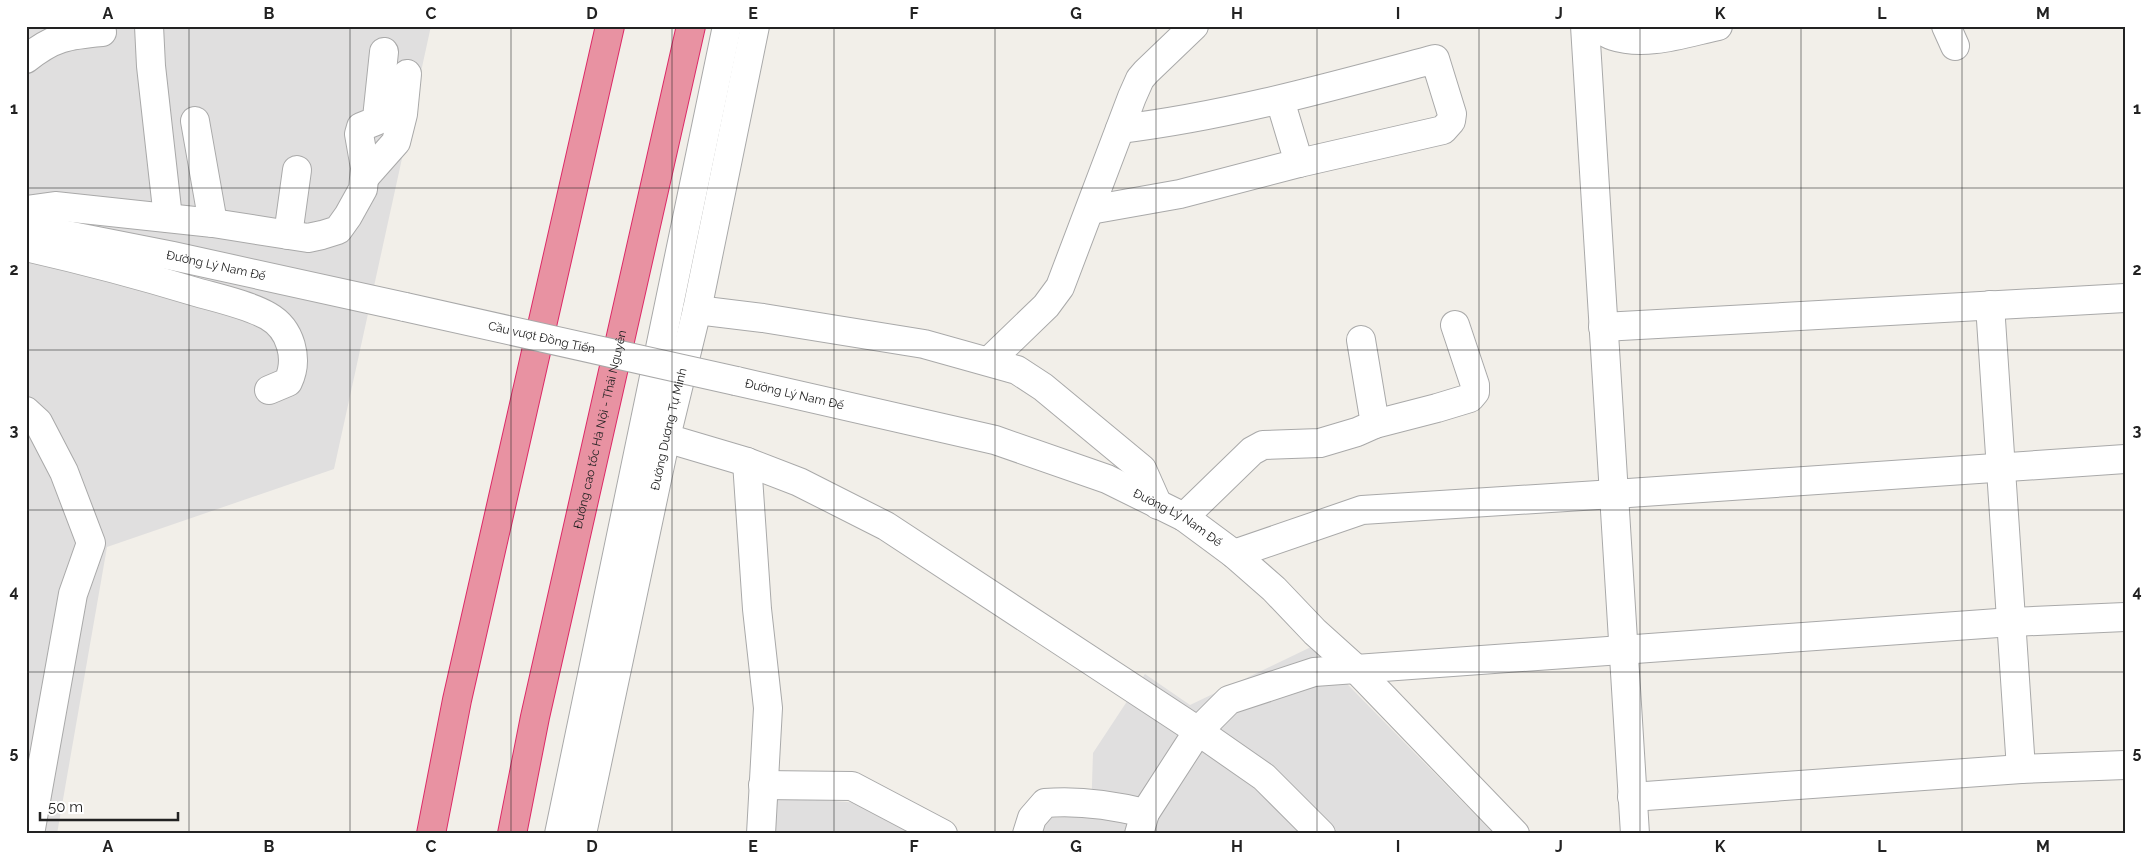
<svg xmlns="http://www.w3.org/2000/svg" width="2151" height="860" viewBox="0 0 2151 860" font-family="Raleway,sans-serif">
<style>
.residential{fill:#e0dfdf}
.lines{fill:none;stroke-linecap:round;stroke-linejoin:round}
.minor-casing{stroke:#a9a9a9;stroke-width:30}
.highway-casing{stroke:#dc2a67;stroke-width:30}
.minor{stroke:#fff;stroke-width:28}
.highway{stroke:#e892a2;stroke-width:28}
.minor-bridge-casing{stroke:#a9a9a9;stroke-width:30;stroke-linecap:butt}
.minor-bridge{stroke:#fff;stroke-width:28}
.grid{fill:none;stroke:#222;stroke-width:1;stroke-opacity:0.55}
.labels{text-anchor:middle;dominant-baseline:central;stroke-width:5;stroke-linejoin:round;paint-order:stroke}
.street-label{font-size:12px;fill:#222;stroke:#fff}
.neatline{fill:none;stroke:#222;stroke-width:2}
.grid-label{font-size:16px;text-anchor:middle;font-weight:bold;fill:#222}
</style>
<rect width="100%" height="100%" fill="#f2efe9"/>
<path class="residential" d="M26,26H431L334,469L107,547L57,834H26Z
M1311,647L1494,834H1037L1038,819L1091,815L1093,753L1145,674L1190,705Z
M750,794L871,804L933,834H748Z"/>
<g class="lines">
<defs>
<g id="minor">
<path d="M149,26L151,66L168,218"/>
<path d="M1585,26L1635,834"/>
<path d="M1592,26C1599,29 1606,33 1613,36C1646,47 1685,33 1718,26"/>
<path d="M1946,26L1955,46"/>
<path d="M26,59C53,37 68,35 102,32"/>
<path d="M195,121L213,223"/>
<path d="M1120,129C1227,116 1330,87 1435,59L1452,114L1451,121L1443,130L1299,163"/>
<path d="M365,177L396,142L403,114L407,74"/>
<path d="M26,210L55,206L213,223L308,238L322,235L338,230L348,216L363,189L365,168L359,134L361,127L376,121L377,118L384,52"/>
<path d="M1090,210L1180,194L1299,163L1280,100"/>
<path id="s1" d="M26,227L173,256L405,307"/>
<path d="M288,235L297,170"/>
<path d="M26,247C83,260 140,275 196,292C217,298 249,305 268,316C291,329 299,359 288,382L269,390"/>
<path d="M1990,305L2021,769"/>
<path d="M697,310L763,318L924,344L1017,370L1043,387L1142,469L1158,505"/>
<path d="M1603,327L2125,298"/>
<path d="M989,361L1046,306L1060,287L1132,97L1140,79L1146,72L1194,26"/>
<path id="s2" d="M736,381L995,440L1107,479L1184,517L1234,554L1274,589L1315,632L1355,668L1515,834"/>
<path d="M26,411L38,422L64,472L91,543L73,594L30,834"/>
<path d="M1375,424L1437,408L1470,398L1475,392V385L1455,325"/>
<path d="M649,433L747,462L799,482L886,526L1198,731L1264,777L1321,834"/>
<path d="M747,462L757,609L768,708L761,834"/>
<path d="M1184,517L1252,451L1263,445L1320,443L1357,432L1375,424L1361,340"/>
<path d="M1234,554L1362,510L1614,494L2125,459"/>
<path d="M763,785L852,786L943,834"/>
<path d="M1632,797L2021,769L2125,765"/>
<path d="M559,834L727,26"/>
<path id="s3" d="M582,834L666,437L697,310L755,26"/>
<path d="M1027,834L1032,818L1045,803C1078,800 1112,805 1145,813"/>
<path d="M1139,834L1145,813L1198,731L1229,700L1314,672L2012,622L2125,617"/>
</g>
<g id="highway">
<path d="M431,834L457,700L610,26"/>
<path id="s4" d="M512,834L535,717L691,26"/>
</g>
</defs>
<use href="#minor" class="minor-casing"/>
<use href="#highway" class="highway-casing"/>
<use href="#minor" class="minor"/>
<use href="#highway" class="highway"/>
<defs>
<g id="minor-bridge">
<path id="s5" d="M405,307L736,381"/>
</g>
</defs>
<use href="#minor-bridge" class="minor-bridge-casing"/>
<use href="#minor-bridge" class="minor-bridge"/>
</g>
<path class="grid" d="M189,26V834M350,26V834M511,26V834M672,26V834M834,26V834M995,26V834M1156,26V834M1317,26V834M1479,26V834M1640,26V834M1801,26V834M1962,26V834M26,188H2125M26,350H2125M26,510H2125M26,672H2125"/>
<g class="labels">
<g class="street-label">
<text stroke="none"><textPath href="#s1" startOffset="194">Đường Lý Nam Đế</textPath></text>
<text stroke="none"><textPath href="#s5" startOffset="140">Cầu vượt Đồng Tiến</textPath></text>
<text stroke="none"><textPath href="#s2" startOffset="60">Đường Lý Nam Đế</textPath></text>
<text stroke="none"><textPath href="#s4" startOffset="414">Đường cao tốc Hà Nội - Thái Nguyên</textPath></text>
<text stroke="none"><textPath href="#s3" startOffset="414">Đường Dương Tự Minh</textPath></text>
<text stroke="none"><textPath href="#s2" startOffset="465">Đường Lý Nam Đế</textPath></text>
</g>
</g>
<rect width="2151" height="860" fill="none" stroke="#ffffff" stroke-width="55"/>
<path d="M40 812v8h138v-8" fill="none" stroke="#222222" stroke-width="2.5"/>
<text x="48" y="812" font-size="15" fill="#222222" stroke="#ffffff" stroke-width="4" paint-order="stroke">50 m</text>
<rect x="28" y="28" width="2096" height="804" class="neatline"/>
<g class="grid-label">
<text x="108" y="19">A</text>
<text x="269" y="19">B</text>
<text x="431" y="19">C</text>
<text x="592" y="19">D</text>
<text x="753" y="19">E</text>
<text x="914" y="19">F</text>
<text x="1076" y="19">G</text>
<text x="1237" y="19">H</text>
<text x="1398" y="19">I</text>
<text x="1559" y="19">J</text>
<text x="1720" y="19">K</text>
<text x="1882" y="19">L</text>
<text x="2043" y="19">M</text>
<text x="14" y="114">1</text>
<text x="2137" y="114">1</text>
<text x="14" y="275">2</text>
<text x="2137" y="275">2</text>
<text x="14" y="436">3</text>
<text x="2137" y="436">3</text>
<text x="14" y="597">4</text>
<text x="2137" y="597">4</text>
<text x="14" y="758">5</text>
<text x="2137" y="758">5</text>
<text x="108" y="852">A</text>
<text x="269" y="852">B</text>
<text x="431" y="852">C</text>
<text x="592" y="852">D</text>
<text x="753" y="852">E</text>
<text x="914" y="852">F</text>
<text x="1076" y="852">G</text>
<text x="1237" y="852">H</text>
<text x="1398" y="852">I</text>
<text x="1559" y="852">J</text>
<text x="1720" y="852">K</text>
<text x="1882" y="852">L</text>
<text x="2043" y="852">M</text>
</g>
</svg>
